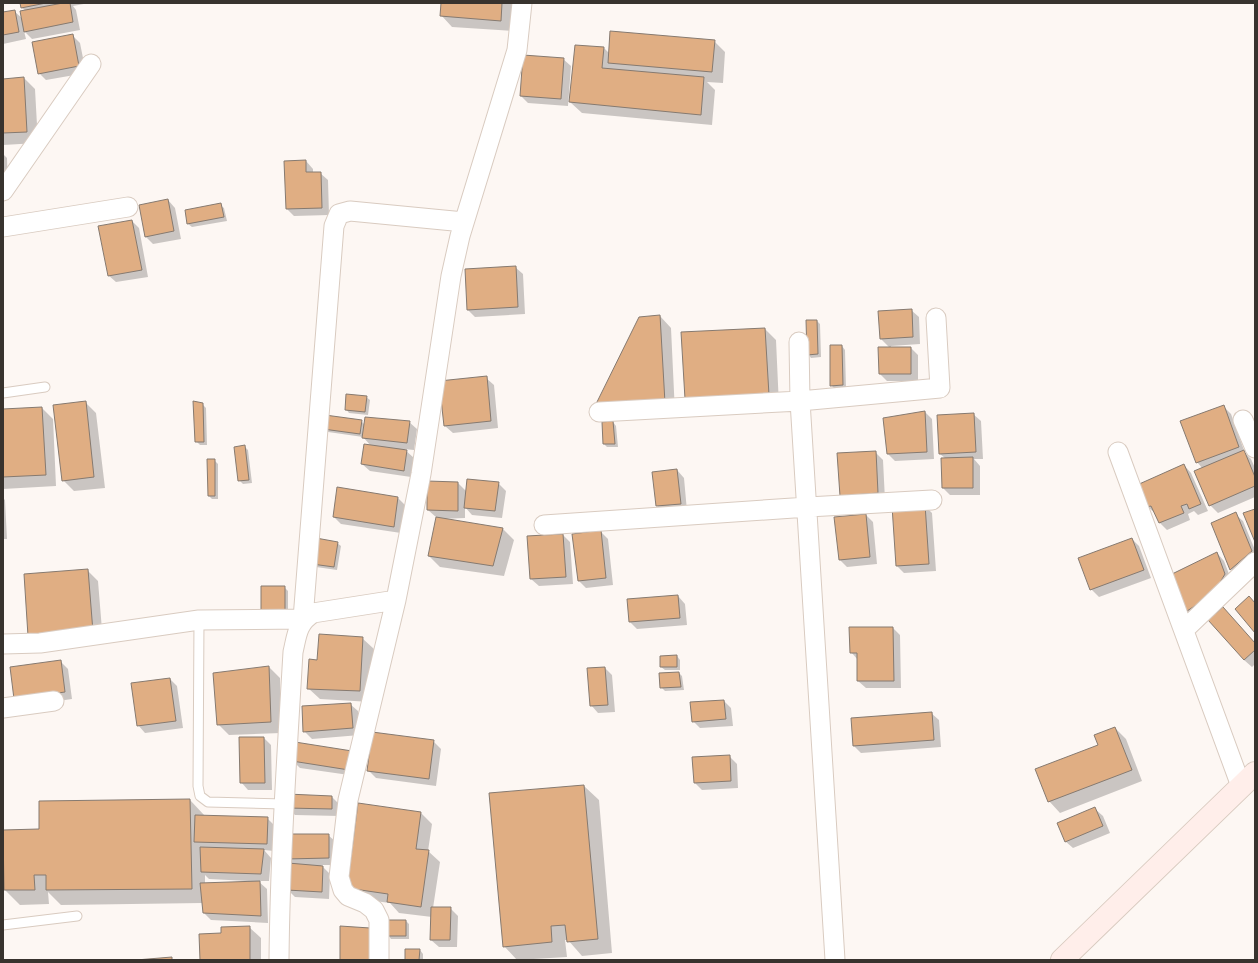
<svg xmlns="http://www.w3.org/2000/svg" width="1258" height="963" viewBox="0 0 1258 963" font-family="'Space Grotesk',sans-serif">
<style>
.shadow{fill:#0003;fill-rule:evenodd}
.building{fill:#e0ae83;stroke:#867a70}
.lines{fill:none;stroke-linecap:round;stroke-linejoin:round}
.lane-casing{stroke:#d9cbc0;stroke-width:11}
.street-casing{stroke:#d9cbc0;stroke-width:21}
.secondary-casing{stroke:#d9cbc0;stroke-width:24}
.lane{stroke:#fff;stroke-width:9}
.street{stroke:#fff;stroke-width:19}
.secondary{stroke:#ffeeea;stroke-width:22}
</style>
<rect width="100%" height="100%" fill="#fdf7f3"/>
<path class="shadow" d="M21,3H89L73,6L76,10L80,30L32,39L24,31L26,39L3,44V13L14,11L23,19L26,11L22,8Z
M442,3H514L512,31L452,27L441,15Z
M72,35L80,43L86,73L46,80L39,73Z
M714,41L725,52L723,83L707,82L715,90L712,125L582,113L570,102L604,48L610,54Z
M563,59L571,66L568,106L528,103L521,96Z
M24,78L35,89L38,143L3,145V80Z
M3,154L7,158L8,190H3Z
M306,161L313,169V173H320L328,180L329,215L294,216L287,209Z
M168,200L175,208L181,239L153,244L145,236Z
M220,205L224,208L227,221L192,227L188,224Z
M132,221L139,228L148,277L116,282L108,275Z
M515,267L523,274L525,314L475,317L468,310Z
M911,310L919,317L920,344L891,346V348H911L918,355V381H887L880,374L890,348L881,339Z
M660,316L671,328L675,413L607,417Z
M817,321L820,324L821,357L811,358L808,354Z
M765,329L776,340L779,406L697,410Z
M842,346L845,350L846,389H835L831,385Z
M486,378L494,385L498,428L453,433L445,426Z
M366,397L370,400L368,415L349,413L346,409Z
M85,402L96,413L105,488L74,491L63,480Z
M202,404L206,408L207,445H200L196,441Z
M1223,406L1231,414L1245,453L1251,459L1255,468V497L1218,513L1210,505L1203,469L1197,462Z
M42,408L53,419L56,486L3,489V410Z
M925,412L932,419L934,459L895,461L888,454L884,419Z
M973,414L981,421L983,459H974L980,466V495H950L943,488L945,458L940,454Z
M361,421L365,425L409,422L417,429L414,450L404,449L414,458L411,477L370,471L362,464L371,446L363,437L328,432L324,429Z
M613,422L616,426L618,447H607L604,444Z
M245,447L248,450L252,483L243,484L239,480Z
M875,452L883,460L885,500L841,495Z
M214,460L218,464V499H212L209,496Z
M1184,465L1191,473L1208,511L1198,515L1194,511L1188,514L1190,520L1167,530L1160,523L1156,514L1148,507Z
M677,470L684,478L687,511L664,513L657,506Z
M428,482L458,483L467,492L498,483L506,491L502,518L472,515L465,507V518L440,519L503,529L514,540L504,576L440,567L429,556L437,518L428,510Z
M3,498L5,500L7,539H3Z
M398,498L405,505L401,533L341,524L334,517Z
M924,505L932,513L936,571L904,573L897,566Z
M1235,514L1243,521L1255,550V562L1238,577L1231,569L1212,523Z
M866,515L873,522L877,564L847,567L840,560Z
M600,531L608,539L613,585L586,588L579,581Z
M563,535L570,542L573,584L539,586L531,579Z
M1132,539L1139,546L1151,578L1099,597L1091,589Z
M337,543L341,546L337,570L316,567L313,563Z
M1217,553L1224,561L1232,582L1193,619L1185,612Z
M87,570L98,581L103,642L40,647Z
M284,587L288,591V614H265Z
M678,596L685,604L687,625L637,629L630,622L628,600Z
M850,628H893L900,635L901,688H866L858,681V660L851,652Z
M362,638L374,649L371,702L320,699L308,688L318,661Z
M1255,644V664L1252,667L1244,660Z
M677,656L680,660V670H665L661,667V657Z
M60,661L68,669L72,699L23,706Z
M269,667L280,678L281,733L229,735L218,724Z
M605,668L612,675L615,712L598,713L591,705L589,669Z
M679,673L682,676L684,690L665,691L661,687Z
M170,679L177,686L183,728L145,733L138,725Z
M724,701L731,708L733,726L700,728L693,721Z
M350,704L358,711L360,735L312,739L304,731Z
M931,713L939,720L941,747L861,753L854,746L852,719Z
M1115,728L1126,739L1142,781L1060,813L1049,801Z
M264,738L271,745L272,790H248L241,782Z
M433,741L441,749L436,786L376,778L368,770Z
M352,752L356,776L300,768L293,761Z
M729,756L737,764L738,788L702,790L695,783Z
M584,786L599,800L612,953L582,956L568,940H565L567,957L517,960L504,946Z
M288,795L332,797L339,804V816L295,815L288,808Z
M190,800L205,816L267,818L274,825V851L264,850L271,858L269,881H258L267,889L268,923L211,920L204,913L203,903L61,905L48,892L49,904L20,905L5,890L40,830ZM205,875L209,879L248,881V882L205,884Z
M1095,809L1103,816L1110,833L1073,848L1065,841Z
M421,813L432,824L428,851L440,862L433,908H450L458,916L457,947H439L431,940L432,917L399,913L390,903L359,899L348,888Z
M328,835L336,842V865H321L330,874L329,899L295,897L288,890L293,865L287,858Z
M406,921L409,924V939H391L388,935Z
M249,927L261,938V960H201L222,934Z
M420,950L423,954V960H406Z"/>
<path class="building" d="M20,3H46L21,8Z
M63,3H70L73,22L24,32L20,11Z
M441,3H502L501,21L440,16Z
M15,10L19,32L3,35V12Z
M610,31L715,40L712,72L608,63Z
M73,34L79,66L38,74L32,42Z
M575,45L604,47L602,68L704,77L701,115L569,102Z
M523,55L564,58L561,99L520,96Z
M24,77L27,132L3,133V79Z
M306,160V172H321L322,208L286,209L284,161Z
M168,199L174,231L145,237L139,205Z
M221,203L224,217L187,224L185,210Z
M132,220L142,270L108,276L98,226Z
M516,266L518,307L467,310L465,269Z
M912,309L913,337L880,339L878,311Z
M660,315L665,403L595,406L639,317Z
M806,320H817L818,354L807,355Z
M765,328L769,395L685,399L681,332Z
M830,345H842L843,385L830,386Z
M878,347H911V374H879Z
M487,376L491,421L444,426L439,381Z
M346,394L367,396L365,412L345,410Z
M86,401L94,477L62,481L53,405Z
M193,401L203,403L204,442H195Z
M1224,405L1239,447L1196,463L1180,421Z
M42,407L46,475L3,477V409Z
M925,411L927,452L887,454L883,418Z
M974,413L976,452L939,454L937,415Z
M325,415L362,420L360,434L323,429Z
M365,417L410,421L407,443L362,438Z
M613,421L615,444H603L602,422Z
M364,444L407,450L404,471L361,464Z
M245,445L249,480L238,481L234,447Z
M1244,450L1255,477V486L1209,506L1194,471Z
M876,451L878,493L840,496L837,453Z
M973,457V488H942L941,458Z
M207,459H215V496H208Z
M1184,464L1201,504L1189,509L1187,504L1181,506L1184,513L1159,523L1151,506L1147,507L1137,485Z
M677,469L681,504L656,506L652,472Z
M467,479L499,482L495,511L464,508Z
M427,481L458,482V511L427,510Z
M337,487L398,497L394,527L333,517Z
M925,504L929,564L896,566L892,506Z
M1255,509V542L1243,513Z
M1236,512L1252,551L1230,570L1211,523Z
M866,514L870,557L839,560L834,517Z
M436,517L503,528L493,566L428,556Z
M601,530L606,578L578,581L572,534Z
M563,534L566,577L530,579L527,536Z
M316,538L338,542L334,567L312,564Z
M1132,538L1144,570L1090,590L1078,558Z
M1217,552L1225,574L1213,594L1184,613L1170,575Z
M88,569L93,632L28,636L24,574Z
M261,586H285V611H261Z
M678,595L680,618L629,622L627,599Z
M1249,596L1255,603V633L1235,609Z
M1223,607L1255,643V650L1244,660L1208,620Z
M849,627H893L894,681H857V653H850Z
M319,634L363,637L360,691L307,689L309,659L317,660Z
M677,655V667H660V656Z
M61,660L65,692L14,699L10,667Z
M269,666L271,722L217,725L213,673Z
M605,667L608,705L590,706L587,668Z
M679,672L681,687L660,688L659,673Z
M170,678L176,721L137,726L131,683Z
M724,700L726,719L692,722L690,702Z
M351,703L353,728L303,732L302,706Z
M932,712L934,740L853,746L851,718Z
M1115,727L1132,770L1048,802L1035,769L1098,745L1094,735Z
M372,732L434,740L429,779L367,771Z
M239,737H264L265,783H240Z
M295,742L352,751L349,770L292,761Z
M730,755L731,781L694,783L692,757Z
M584,785L598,939L567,942L565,925L551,926L552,942L503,947L489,793Z
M287,794L332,796V809L287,808Z
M190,799L192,889L46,890V875H34L35,890H4L3,830L39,829V801Z
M358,803L421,812L416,849L429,850L421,907L387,902L388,894L347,888Z
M1095,807L1103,826L1065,842L1057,823Z
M195,815L268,817L267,844L194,842Z
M285,834H329V858L286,859Z
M200,847L264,849L261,874L201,872Z
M288,863L323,866L322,892L287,890Z
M260,881L261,916L203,913L200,883Z
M431,907H451L450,940H430Z
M387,920H406V936H386Z
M250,926V960H200L199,934L221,933V927Z
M340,926L370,928V960H340Z
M405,949H420L419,960H405Z
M172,957V960H136Z"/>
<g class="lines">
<defs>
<path id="lane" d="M3,393L45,387
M199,620L198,786L200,796L208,802L284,804
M3,925L77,916"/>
<path id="street" d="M3,191L91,64
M3,227L128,207
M799,342L800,401L835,960
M599,412L800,401L940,388L936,318
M1243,420L1255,448
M1118,452L1241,786
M544,525L808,507L932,500
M1184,630L1255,562
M3,644L40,643L199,620L303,619L334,226L339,214L350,211L464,222
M3,708L54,701
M279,960C280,857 287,754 293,652C297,635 297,623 313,613L396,600
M379,960V920L374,910L365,903L348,896L343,890L339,877L348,800L396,600L421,474L451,276L460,236L517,50L522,3"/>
<path id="secondary" d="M1062,960L1255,773"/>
</defs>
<use href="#lane" class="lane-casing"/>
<use href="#street" class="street-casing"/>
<use href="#secondary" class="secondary-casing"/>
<use href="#lane" class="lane"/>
<use href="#street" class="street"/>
<use href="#secondary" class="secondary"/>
</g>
<rect width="1258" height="963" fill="none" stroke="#38332e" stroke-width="8"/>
</svg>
